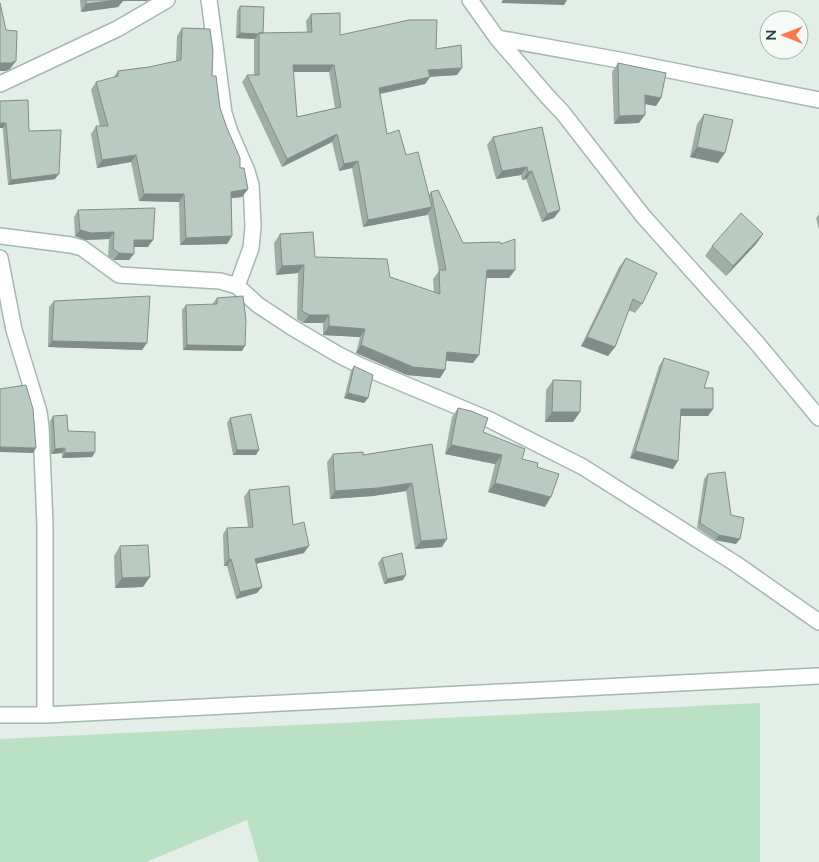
<svg xmlns="http://www.w3.org/2000/svg" width="819" height="862" viewBox="0 0 819 862" font-family="Lato,sans-serif">
<style>
.green{fill:#bbe1c4}
.lines{fill:none;stroke-linecap:round;stroke-linejoin:round}
.street-casing{stroke:#a6b7b0;stroke-width:18}
.street{stroke:#fff;stroke-width:15}
.wall{fill:#9eaea7;fill-rule:evenodd}
.shaded-wall{fill:#818d88}
.building{fill:#b8cac2;stroke:#818d88;fill-rule:evenodd}
</style>
<rect width="100%" height="100%" fill="#e4eee9"/>
<path class="green" d="M760,703V862H259L247,820L146,862H0V739Z"/>
<g class="lines">
<defs>
<path id="street" d="M209,0L224,113L230,132L247,171L251,185L252,203L253,227L251,248L237,286
M470,0L497,38L547,96L563,113L643,216L756,342L819,418
M497,38L619,60L819,100
M0,84L117,29L167,0
M0,236L71,245L82,248L119,275L220,281L237,286L258,305L293,328L339,355L361,366L490,420L583,467L736,564L819,622
M0,258L14,330L39,412L41,427L45,525V715
M0,715H45L819,676"/>
</defs>
<use href="#street" class="street-casing"/>
<use href="#street" class="street"/>
</g>
<path class="wall" d="M80,0H148L147,1H123L118,7L81,12Z
M240,6L263,33L307,32L306,21L311,14L340,35L436,49L457,75L430,77L425,84L380,94L387,134L406,155L429,195L431,192L463,243L515,270L509,278H486L473,363L446,361L445,370L440,378L407,375L356,353L360,337L323,335V323H303L297,319L298,273L276,275L274,243L280,234L315,257L390,277L434,292L433,279L439,271L428,214L427,215L363,227L352,168L339,171L332,142L282,167L242,82L247,75H254V40L255,39L236,38L237,11ZM293,72H329L335,108L297,117Z
M182,28L212,76L220,108L248,189L242,197L231,198L232,236L227,244L180,245L179,202L139,201L131,162L97,168L91,134L96,126H100L91,90L96,82L113,78L118,71L149,67L176,61L177,36Z
M618,63L661,98L656,106L645,104L639,123L614,124L612,72Z
M0,101L29,131L55,179L8,185Z
M704,114L718,163L690,157L697,124Z
M542,127L560,210L554,218L542,222L526,179L522,180L521,175L496,179L487,145L493,137Z
M78,210L148,247H134L129,260H114L108,256L109,239L86,240L75,236L74,217Z
M819,214V230L816,218Z
M763,234L756,244L726,276L705,256L712,246Z
M626,258L642,304L635,313L628,310L615,347L608,356L581,346L619,267Z
M217,298L242,351L183,350L182,310L186,305H214L213,303Z
M54,301L142,350L48,347L49,307Z
M664,358L704,388L713,409L708,416H680L673,469L630,458L659,366Z
M354,366L368,398L364,403L344,398L351,371Z
M553,380L580,412L573,422H545L546,390Z
M458,408L483,432L522,459L537,467L545,507L488,492L495,464L445,454L452,417Z
M53,416L68,431L95,452L92,457L62,458V453L51,454L50,421Z
M230,418L256,455H233L227,423Z
M432,444L442,547L415,549L406,491L373,496L330,499L327,462L333,454L363,455Z
M708,474L731,515L736,544L715,540L697,528L704,479Z
M249,490L293,525L304,553L256,564L257,593L236,599L227,566H224L223,534L227,528L248,527L244,497Z
M120,546L143,587L115,588L114,556Z
M382,558L403,580L384,584L378,563Z"/>
<path class="shaded-wall" d="M117,0H148L147,1H123L118,7L81,12L86,4Z
M503,0H567L564,5L501,3Z
M240,33L258,34L255,39L236,38Z
M16,61L10,69L6,71H0V63Z
M293,65H334L329,72H288Z
M462,68L457,75L423,77L428,70Z
M430,77L425,84L374,95L379,88Z
M645,95L661,98L656,106L639,103Z
M645,115L639,123L614,124L619,116Z
M0,123H6L3,128H0Z
M337,134L332,142L282,167L287,159Z
M697,147L725,153L718,163L690,157Z
M136,155L131,162L97,168L102,160Z
M358,161L352,168L339,171L344,164Z
M527,167L521,175L496,179L502,171Z
M532,171L526,179L522,180L528,172Z
M59,174L55,179L8,185L11,180Z
M248,189L242,197L225,199L231,192Z
M144,194H184L179,202L139,201Z
M432,207L427,215L363,227L368,220Z
M560,210L554,218L542,222L547,214Z
M80,230L114,232L109,239L86,240L75,236Z
M763,234L756,244L726,276L733,266Z
M232,236L227,244L180,245L186,238Z
M134,240H153L148,247H129Z
M119,253L134,254L129,260H114Z
M304,265L298,273L276,275L282,266Z
M487,270H515L509,278H481Z
M309,315H329L323,323H303Z
M329,326L365,329L360,337L323,335Z
M587,337L615,347L608,356L581,346Z
M52,341L147,343L142,350L48,347Z
M187,345L245,346L242,351L183,350Z
M361,345L445,370L440,378L407,375L356,353Z
M447,352L479,355L473,363L441,360Z
M348,393L368,398L364,403L344,398Z
M681,409H713L708,416H676Z
M552,412H580L573,422H545Z
M451,445L502,455L495,464L445,454Z
M0,447L36,448L33,453L0,452Z
M65,448L62,453L51,454L55,449Z
M237,450H259L256,455H233Z
M635,451L678,461L673,469L630,458Z
M95,452L92,457L62,458L65,453Z
M412,483L406,491L373,496L330,499L335,491Z
M495,483L551,497L545,507L488,492Z
M719,535L740,539L736,544L715,540Z
M447,539L442,547L415,549L421,541Z
M309,546L304,553L250,565L255,559Z
M229,559H231L227,566H224Z
M406,575L403,580L384,584L387,579Z
M150,577L143,587L115,588L122,578Z
M262,587L257,593L236,599L240,592Z"/>
<path class="building" d="M86,0H117L86,4Z
M0,3L6,30L17,31L16,61L11,63H0Z
M240,6L264,7L263,33H259V34L240,33Z
M340,13V35L409,20H437L436,49L461,45L462,68L428,70L430,77L379,88L387,134L399,130L406,155L418,152L432,207L368,220L358,161L344,164L337,134L287,159L247,75H259V33L312,32L311,14ZM293,65H334L341,107L297,117Z
M182,28L210,29L213,51L212,76H216L220,108L227,128L240,158V168H244L248,189L231,192L232,236L186,238L184,194H144L136,155L102,160L96,126H108L96,82L118,76V71L149,67L181,60Z
M618,63L666,73L661,98L645,95V115L619,116Z
M28,100L29,131L61,130L59,174L11,180L6,123H0V101Z
M704,114L733,120L725,153L697,147Z
M542,127L560,210L547,214L532,171L528,172L527,167L502,171L493,137Z
M438,190L463,243L500,242L501,244L515,239V270H487L479,355L447,352L445,370L413,367L361,345L365,329L329,326V315H309L302,311L304,265L282,266L280,234L313,232L315,257L387,259L390,277L440,294L439,270H446L431,192Z
M155,208L153,240H134V254L119,253L113,249L114,232L91,233L80,230L78,210Z
M741,213L763,234L733,266L712,246Z
M626,258L657,273L642,304L633,299L615,347L587,337Z
M150,296L147,343L52,341L54,301Z
M243,296L246,320L245,346L187,345L186,305L217,304V298Z
M664,358L709,372L704,388H713V409H681L678,461L635,451Z
M354,366L373,375L368,398L348,393Z
M553,380L581,381L580,412H552Z
M26,385L33,409L36,448L0,447V389Z
M458,408L471,411L488,418L483,432L525,449L522,459L538,463L537,467L559,474L551,497L495,483L502,455L451,445Z
M251,414L259,450H237L230,418Z
M67,415L68,431L95,432V452L65,453V448L55,449L53,416Z
M432,444L447,539L421,541L412,483L378,488L335,491L333,454L363,452V455Z
M725,472L731,515L744,518L740,539L719,535L700,523L708,474Z
M289,486L293,525L304,522L309,546L255,559L262,587L240,592L231,559H229L227,528L253,527L249,490Z
M148,545L150,577L122,578L120,546Z
M402,553L406,575L387,579L382,558Z"/>
<g transform="translate(784 35) rotate(270)"><circle r="24" fill="#f5faf7" stroke="#a0b0ab"/>
<path d="M0-4L9 19L0 12L-9 19Z" fill="#fe7952"/>
<text y="-8" font-size="14" font-weight="bold" text-anchor="middle" fill="#214238">N</text>
</g>
</svg>
